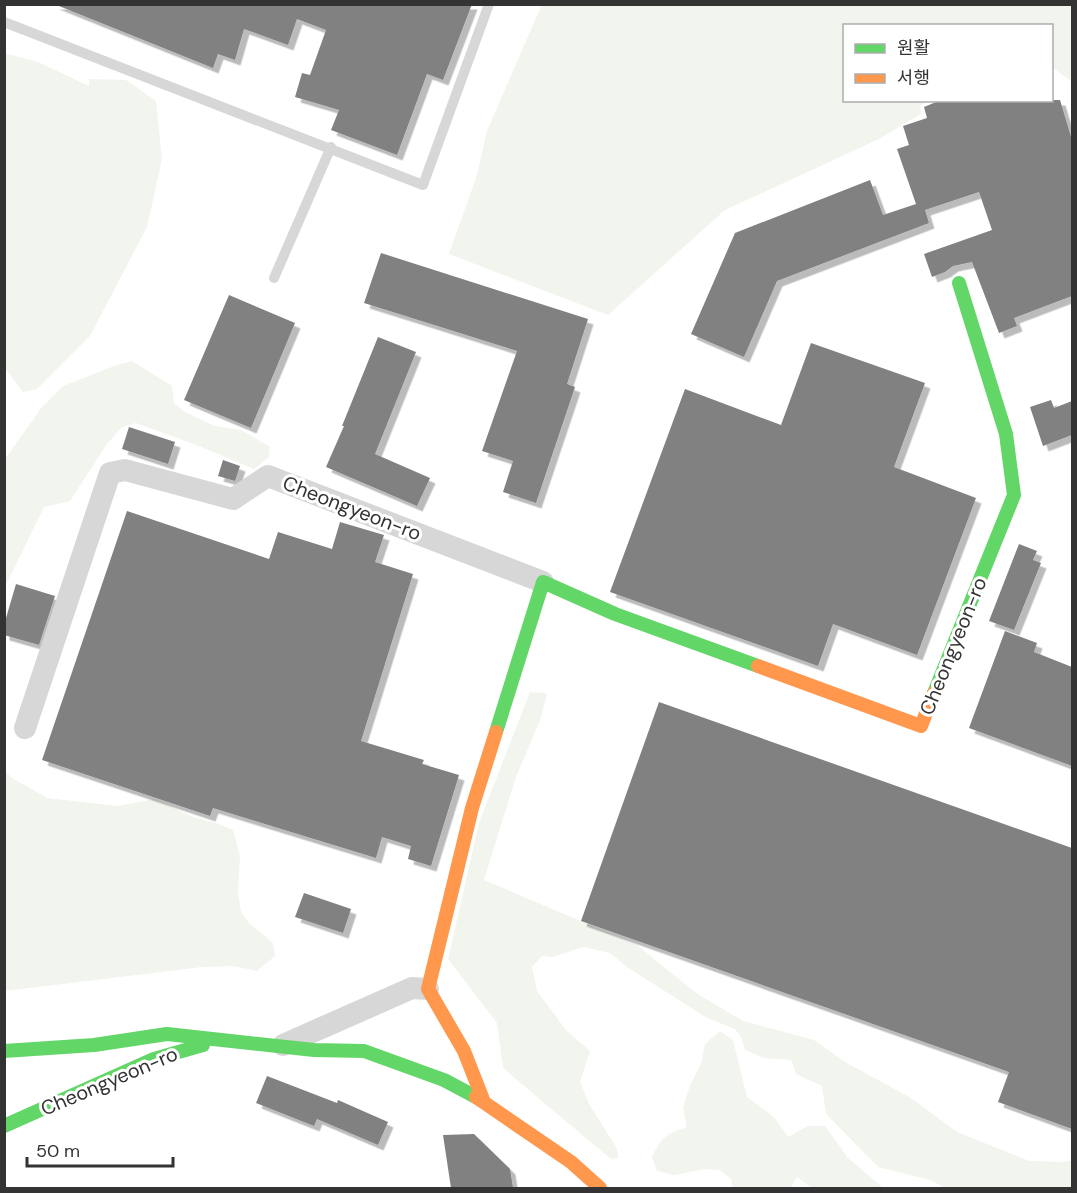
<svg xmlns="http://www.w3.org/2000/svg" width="1077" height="1193" viewBox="0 0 1077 1193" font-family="'DM Sans','Noto Sans KR',sans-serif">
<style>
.green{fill:#f1f5ed}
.building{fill:#818181;filter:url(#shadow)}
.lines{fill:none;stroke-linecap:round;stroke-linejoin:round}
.lane{stroke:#d7d7d7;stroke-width:10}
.street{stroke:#d7d7d7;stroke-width:22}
.fast{stroke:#63d668;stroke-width:14}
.slow{stroke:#ff974d;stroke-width:14}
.labels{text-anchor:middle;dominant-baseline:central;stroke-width:6;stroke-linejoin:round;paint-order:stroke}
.street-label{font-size:20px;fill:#333;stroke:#fff}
</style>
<defs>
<filter id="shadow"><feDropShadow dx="5.5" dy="5.5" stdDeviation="0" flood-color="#0004"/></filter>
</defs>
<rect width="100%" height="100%" fill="#fff"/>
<path class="green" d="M542,4L1072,5V82L1052,67V26H844V100L932,101L920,105L921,114L879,139L725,210L608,315L449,254L477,175L487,131Z
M4,53L38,62L89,86V79L126,80L156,101L162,159L147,227L90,336L37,389L23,392L4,367Z
M132,361L172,386L174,403L185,412L215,426L241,430L270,447L269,457L254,469L199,446L136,423L122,427L107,444L70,501L44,507L5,587V459L42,407L63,386L114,366Z
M530,692L547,693L541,718L516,777L484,880L637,945L696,993L743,1021L814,1040L845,1062L911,1098L957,1132L1029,1161L1063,1162L1072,1160V1188H945L930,1180L878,1167L826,1114L822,1086L796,1074L791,1060L764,1058L745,1050L741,1037L735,1029L707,1018L627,967L610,953L584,947L552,957L542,956L532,967L537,991L566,1030L590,1051L580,1082L589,1104L616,1147L619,1158L611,1159L511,1075L503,1067L497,1023L448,959L479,823Z
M4,770L12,778L47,798L118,806L154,799L193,817L219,824L233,830L240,856L238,891L241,912L250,924L273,943L275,956L257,971L234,966L202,967L5,991Z
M720,1031L733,1040L747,1097L774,1117L788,1137L808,1126H825L848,1158L882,1187L898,1188H812L797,1177L791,1187L733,1188L731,1179L720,1170L705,1169L674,1175L657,1171L652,1157C662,1137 666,1134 687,1127L683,1108L690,1085L701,1064L705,1044Z"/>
<path class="building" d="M54,4H472L443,80L427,74L397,155L331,130L339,110L295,97L302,73L310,75L326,30L297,19L288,45L244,29L235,60L218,54L213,68Z
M941,100H1060L1072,140V296L1014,318L1017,326L999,333L972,262L953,266L945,272L932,277L924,254L992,230L979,192L925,210L929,223L777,281L744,357L691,334L735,233L870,180L883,215L916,204L897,149L909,145L903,126L927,118L924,107Z
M381,253L588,319L567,384L575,387L536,503L503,492L513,461L482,451L517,351L364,303Z
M229,295L295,323L251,428L184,400Z
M378,337L416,352L375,454L430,478L417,506L326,467L344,426H342Z
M811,343L925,383L894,467L976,498L917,655L833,624L818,666L610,592L685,389L781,425Z
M1051,400L1054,408L1072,401V435L1043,446L1030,407Z
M129,427L175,442L168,464L122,449Z
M223,460L240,466L235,481L218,476Z
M127,511L269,559L278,532L332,549L340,522L384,535L375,562L413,574L361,741L424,760L422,764L459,775L431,866L408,859L411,846L382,837L376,858L213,808L210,816L42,760Z
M1019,544L1037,551L1033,560L1041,563L1014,630L989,621Z
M16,584L55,596L39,645L4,635V625Z
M1005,631L1037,643L1034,652L1072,667V766L969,728Z
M659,702L1072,848V1129L998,1102L1009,1072L581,921Z
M304,893L351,909L343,933L295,917Z
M267,1076L337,1103L338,1100L388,1122L378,1145L317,1119L314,1126L256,1103Z
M474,1134L510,1169L513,1188H451L443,1135Z"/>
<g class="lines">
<path class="lane" d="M4,22L423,185L489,4
M274,278L331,147"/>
<path class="street" d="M25,728L110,473L125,470L233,499L268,476L543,582
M283,1045L412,988L428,989"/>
<path class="fast" d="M934,693L1014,495L1006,434L959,283
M496,732L543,582L615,614L758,666
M4,1051L94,1045L167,1034L314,1050L364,1051L444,1080L476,1097
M4,1126L154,1059L203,1045"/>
<path class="slow" d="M758,666L921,726L934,693
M476,1097L571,1162L600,1188
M484,1102L464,1051L428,989L472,808L496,732"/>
</g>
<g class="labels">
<g class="street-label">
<text transform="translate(352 508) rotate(21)">Cheongyeon-ro</text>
<text transform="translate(953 646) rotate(-68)">Cheongyeon-ro</text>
<text transform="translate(109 1081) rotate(-23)">Cheongyeon-ro</text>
</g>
</g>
<rect width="1077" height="1193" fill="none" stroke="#333333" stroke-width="12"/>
<rect x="843" y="24" width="210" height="78" fill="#ffffff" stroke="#adadad" stroke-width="1.5"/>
<rect x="855" y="44" width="30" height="9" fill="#63d668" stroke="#adadad" stroke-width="1.5"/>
<text x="897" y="54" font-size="18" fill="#333333">원활</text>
<rect x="855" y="74" width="30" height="9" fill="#ff974d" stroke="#adadad" stroke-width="1.5"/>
<text x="897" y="84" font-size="18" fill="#333333">서행</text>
<path d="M27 1157v9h146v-9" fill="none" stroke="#333333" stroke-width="3"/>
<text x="36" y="1157" font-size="18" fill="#333333" stroke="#ffffff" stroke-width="4.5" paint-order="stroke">50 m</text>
</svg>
